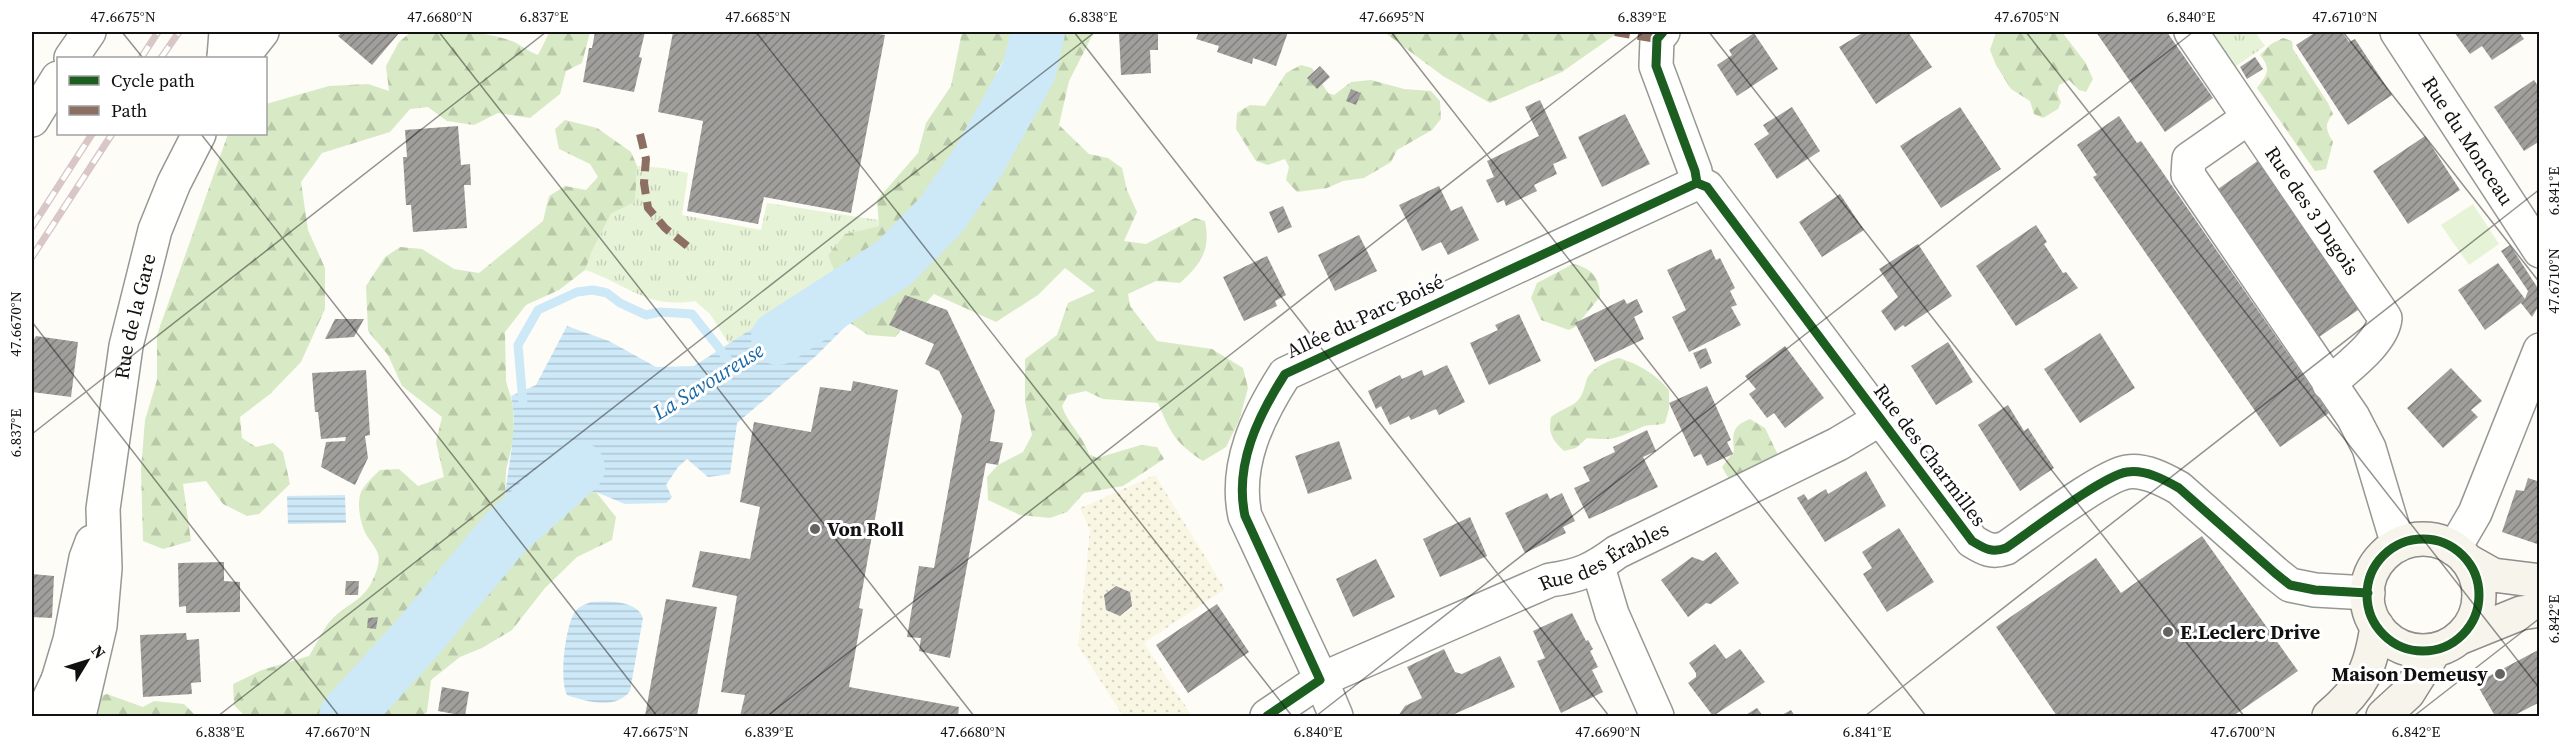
<svg xmlns="http://www.w3.org/2000/svg" width="2571" height="748" viewBox="0 0 2571 748" font-family="'Source Serif 4',serif">
<style>
.farmland{fill:url(#farmland-dots)}
.grass{fill:url(#grass-tufts)}
.forest{fill:url(#forest-firs)}
.garden{fill:#e7f3d7}
.water{fill:url(#water-rules)}
.lines{fill:none;stroke-linecap:round;stroke-linejoin:round}
.stream{stroke:#cde8f7;stroke-width:9}
.river{stroke:#cde8f7;stroke-width:54}
.building{fill:url(#building-hatch)}
.minor-casing{stroke:#979795;stroke-width:36}
.tertiary-casing{stroke:#979795;stroke-width:36}
.secondary-casing{stroke:#8e8d8b;stroke-width:36}
.minor{stroke:#fffffe;stroke-width:33}
.tertiary{stroke:#fffffe;stroke-width:33}
.secondary{stroke:#f6f4eb;stroke-width:33}
.rail-casing{stroke:#d9c6c7;stroke-width:7}
.rail{stroke:#fff;stroke-width:4.5;stroke-dasharray:14;stroke-linecap:butt}
.quiet{stroke:#8d6e63;stroke-width:8;stroke-dasharray:15 8;stroke-linecap:butt}
.cycleway-casing{stroke:#fff;stroke-width:13}
.cycleway{stroke:#1b5e20;stroke-width:9}
.ticks{fill:none;stroke:#111;stroke-width:1.5;stroke-opacity:0.45}
.poi-dot{fill:#646362;stroke:#fff;stroke-width:2}
.labels{text-anchor:middle;dominant-baseline:central;stroke-width:6;stroke-linejoin:round;paint-order:stroke}
.street-label{font-size:20px;fill:#111;stroke:#fff}
.poi-label{font-size:20px;font-weight:bold;fill:#111;stroke:#fff;text-anchor:start}
.water-label{font-size:21px;font-style:italic;fill:#1768a6;stroke:#fff}
.neatline{fill:none;stroke:#111;stroke-width:2}
.ticks-label{font-size:15px;text-anchor:middle;fill:#111}
</style>
<defs>
<pattern id="farmland-dots" width="8" height="8" patternUnits="userSpaceOnUse" patternTransform="scale(1.5)"><rect width="8" height="8" fill="#f9f7e4"/><path d="M2 2h.1M6 6h.1" fill="none" stroke="#d4d3c3" stroke-width="1.8" stroke-linecap="round"/></pattern>
<pattern id="grass-tufts" width="24" height="20" patternUnits="userSpaceOnUse" patternTransform="scale(1.5)"><rect width="24" height="20" fill="#e7f3d7"/><path d="M3 7l-1-3M5 7V3M7 7l1-3M15 17l-1-3M17 17v-4M19 17l1-3" fill="none" stroke="#c5cfb8"/></pattern>
<pattern id="forest-firs" width="22" height="20" patternUnits="userSpaceOnUse" patternTransform="scale(1.5)"><rect width="22" height="20" fill="#d8eac5"/><path d="M5 1l3.5 6h-7zM16 11l3.5 6h-7z" fill="#b8c8a8"/></pattern>
<pattern id="water-rules" width="6" height="5" patternUnits="userSpaceOnUse" patternTransform="scale(1.5)"><rect width="6" height="5" fill="#cde8f7"/><path d="M0 2.5h6" fill="none" stroke="#afc6d3"/></pattern>
<pattern id="building-hatch" width="6" height="6" patternUnits="userSpaceOnUse" patternTransform="scale(1.5)"><rect width="6" height="6" fill="#a19f9c"/><path d="M-1 1l2-2M0 6l6-6M5 7l2-2" fill="none" stroke="#82807e"/></pattern>
</defs>
<rect width="100%" height="100%" fill="#fdfcf7"/>
<path class="farmland" d="M1155,475L1225,589L1144,643L1192,716H1123L1078,646L1090,530L1080,508Z"/>
<path class="grass" d="M2207,32H2255L2265,46L2232,69Z
M637,166L663,168L688,173L682,215L761,230L767,203L878,220L879,226L845,234L828,255L838,278L803,296L729,344L710,314L695,301C645,309 628,284 585,270L592,251L611,214L635,202Z"/>
<path class="forest" d="M411,32C444,32 477,29 509,40C519,43 527,51 538,55L548,35L547,32H590L582,63L566,71L560,94L530,118L498,113L474,125L447,121L428,107L410,109L390,132L322,153L301,182L308,230L325,268V309L301,362L270,394L240,417L242,438L256,447L273,443L283,452L290,484L259,514L247,516L223,504L206,481L183,484L191,541L163,549L143,541L141,469L145,420L157,380V335L228,134H266V104L329,86L368,84L389,91L386,66L399,42Z
M962,32H1017L1013,46L997,71L990,105L966,130L925,203L896,248L866,262L859,276L904,267L934,239L952,181L978,147L1024,118L1048,69L1055,32H1094L1069,81L1059,125L1089,154L1108,158L1122,168L1127,190L1137,212L1124,241L1146,244L1195,218L1205,221C1211,250 1201,264 1180,283L1156,281L1128,294L1130,306L1157,341L1212,349L1243,368L1248,388L1239,421L1226,447L1203,461C1176,444 1170,432 1158,403L1103,399L1086,391L1068,395L1062,406C1068,425 1083,435 1089,454L1097,458L1141,445L1157,447L1164,459L1123,486L1084,493L1067,512L1050,518L1020,515L988,500L987,477L998,465L1023,452L1032,435L1025,402V359L1057,335L1068,303L1095,291L1065,268L1038,295L996,322L934,294L895,337L868,335L840,316V285L828,255L845,234L879,226L877,200L918,153L926,123L951,86Z
M1384,32H1619L1562,72L1490,103L1443,76Z
M1996,32H2062L2085,62L2093,79L2086,92L2079,90L2069,80L2059,85L2057,93L2061,102L2058,109L2043,118L2034,114L2030,101L2011,89L1996,65L1990,50Z
M2283,38L2292,41L2293,49L2328,103L2333,114C2324,125 2326,130 2333,142L2326,169L2315,171L2257,88C2267,74 2272,70 2260,55L2271,44Z
M1301,65L1312,68L1328,93L1334,95L1351,82L1371,80L1404,89L1431,91L1440,101L1441,119L1432,130L1397,150L1391,162L1364,178L1343,181L1327,188L1297,192L1286,180L1289,167L1285,159L1268,165L1256,161L1236,129L1237,113L1250,105L1265,106L1286,73Z
M565,120L597,128L631,152L637,166L635,202L611,214L592,251L585,270L559,290L526,305L505,332L506,381L513,405L514,437L506,470L505,500L555,505L574,494L596,492L616,517L612,540L577,557L545,588L512,630L482,648L460,657L431,680L427,712L422,716H245L234,705L233,684L262,670L309,656C317,644 324,626 334,617C354,599 367,600 377,569C382,553 375,548 367,536C361,526 357,507 360,495C362,486 374,476 380,470L399,469L418,486L444,477L436,442L442,417L402,386L388,355L368,331L366,286L385,257L400,247L422,249L454,269L479,273L543,221L549,196L565,186L586,190L598,177L590,164L559,149L555,129Z
M1573,264C1592,268 1600,278 1600,297L1575,327L1569,330L1541,320L1531,298L1537,283Z
M1619,358C1640,365 1654,373 1669,390V409L1665,423C1657,426 1648,424 1642,427C1617,438 1614,441 1587,438L1576,448L1564,451C1552,440 1548,433 1551,417C1560,410 1568,408 1575,403C1582,398 1584,389 1586,382C1589,369 1607,361 1619,358Z
M1750,419L1765,428L1779,457L1730,481L1722,467L1734,451C1732,434 1732,426 1750,419Z
M107,694L143,707L154,701L184,704L196,716H97L101,696Z"/>
<path class="garden" d="M2473,204L2499,244L2469,265L2441,225Z"/>
<path class="water" d="M838,278L840,285V316L849,323L817,355L737,423L730,474L708,477L687,459L678,467L666,485L672,497L666,503L625,504L596,492L574,494L531,523L505,500C507,467 519,427 511,396L536,385L567,326L609,341L656,367L694,366L803,296Z
M345,495L346,523L288,524L287,496Z
M591,602C607,601 637,600 643,618L630,691C616,710 586,702 567,695C559,680 565,626 575,612C579,606 584,605 591,602Z"/>
<g class="lines">
<path class="stream" d="M523,403L518,345L538,310L577,292L593,290L607,293L620,303L646,315L660,312L692,314L727,358"/>
<path class="river" d="M778,338L894,263L941,215L978,162L1029,71L1038,32
M346,716L419,636L505,533L578,468"/>
</g>
<path class="building" d="M342,32H400L372,65L338,36Z
M595,32H645L639,57L642,58L634,92L583,82L589,48H592Z
M673,32H866L885,35L851,213L764,197L758,224L687,211L703,121L658,112Z
M1119,32H1158V50H1150L1151,73L1121,75Z
M1199,32H1288L1276,66L1253,58L1252,64L1217,52L1219,46L1196,39Z
M1864,32H1908L1932,67L1876,104L1839,47Z
M2096,32H2167L2213,98L2165,132Z
M2316,32H2342L2349,42L2355,39L2392,95L2348,125L2296,45Z
M2454,32H2519L2524,39L2492,60L2482,46L2470,54Z
M1754,33L1778,69L1737,96L1717,65L1732,55L1729,50Z
M2255,57L2263,69L2247,79L2240,67Z
M1320,66L1330,77L1317,89L1307,78Z
M2534,80L2540,89V141L2524,151L2494,107Z
M1351,89L1361,93L1356,105L1346,101Z
M1540,100L1567,158L1553,164L1557,174L1534,185L1537,191L1506,206L1504,200L1497,203L1486,180L1494,177L1487,161L1539,136L1525,107Z
M1792,107L1820,151L1777,179L1754,144L1769,134L1763,125Z
M1960,107L2001,169L1941,208L1900,146Z
M1625,114L1650,164L1602,187L1578,137Z
M2119,116L2137,143L2141,141L2329,413L2280,447L2093,177L2097,175L2077,145Z
M458,126L461,165L470,164L471,185H464L467,228L413,232L411,205H406L403,157H407L405,130Z
M2425,136L2460,190L2408,224L2373,171Z
M2259,160L2361,308L2319,337L2218,189Z
M1439,186L1451,211L1462,206L1479,240L1448,255L1441,242L1422,251L1399,205Z
M1840,194L1864,230L1822,257L1799,222Z
M1283,206L1292,227L1278,233L1269,212Z
M2036,225L2047,242L2044,244L2063,273L2066,272L2078,288L2016,326L1976,266Z
M1359,235L1377,271L1335,291L1318,255Z
M1918,244L1952,296L1905,327L1903,325L1895,331L1881,311L1898,297L1879,269Z
M2510,245L2539,290L2538,307L2532,317L2521,303L2485,330L2458,290L2498,263L2525,299L2528,291L2501,251Z
M1711,249L1716,260L1720,258L1735,288L1730,291L1737,305L1731,307L1741,325L1689,352L1672,317L1686,310L1667,270Z
M1267,256L1286,295L1275,301L1277,306L1244,321L1223,277Z
M905,295L947,310L995,411L990,441L1003,443L998,465L986,463L950,658L919,651L921,638L907,637L919,566L934,568L962,416L939,371L925,364L934,344L889,325Z
M1624,299L1627,304L1637,299L1643,312L1634,317L1644,339L1595,362L1575,323Z
M1519,314L1541,361L1489,385L1470,343L1498,330L1495,325Z
M335,319H364L354,337L325,339Z
M2100,333L2135,388L2080,423L2044,369Z
M36,336L78,342L71,397L32,392V343Z
M1948,342L1973,382L1936,405L1911,366Z
M1785,346L1824,398L1785,428L1774,413L1767,418L1749,394L1756,389L1745,376Z
M1706,348L1712,363L1700,369L1693,353Z
M1447,365L1465,402L1439,415L1436,409L1411,420L1409,416L1390,425L1381,406L1376,409L1368,391L1400,375L1402,379L1422,370L1424,376Z
M2451,368L2482,401L2471,410L2478,417L2443,448L2407,408Z
M366,370L370,435L365,436L368,458L355,485L321,467L326,442L345,441L346,437L321,439L318,412H315L312,373Z
M853,381L898,390L859,608L863,609L849,687L959,707L958,716H740L745,695L721,692L737,596L692,587L700,551L750,559L760,507L740,502L754,422L811,432L820,387L851,391Z
M1707,386L1731,440L1727,442L1733,454L1707,466L1701,454L1694,457L1669,403Z
M2008,405L2024,431L2028,428L2054,468L2020,491L1978,425Z
M1647,430L1656,451L1643,457L1658,487L1589,519L1574,488L1590,481L1583,467L1615,452L1613,447Z
M1339,441L1352,479L1308,494L1295,456Z
M1866,471L1886,506L1825,542L1797,498L1804,494L1808,500L1826,489L1828,494Z
M2528,478L2540,482V545L2502,532L2516,490L2524,491Z
M1547,493L1550,499L1562,493L1575,521L1563,527L1566,533L1525,553L1505,513Z
M1470,517L1487,556L1440,577L1423,539Z
M1899,528L1934,582L1887,612L1863,574L1872,568L1862,552Z
M2202,536L2298,671L2233,716H2057L1996,627L2096,558L2121,593Z
M1716,552L1739,583L1711,604L1706,603L1688,617L1661,580L1692,557L1703,561Z
M1376,559L1395,597L1353,617L1336,579Z
M224,562V581L240,582V612L186,613V606L179,607L178,563Z
M32,574L54,576L52,618L32,617Z
M346,581H359L358,595H345Z
M1116,586L1130,592L1132,606L1120,616L1106,610L1104,595Z
M666,599L717,607L697,716H645Z
M1217,604L1249,652L1188,693L1156,645Z
M1572,613L1586,641L1588,640L1593,649L1590,651L1598,667L1592,670L1603,692L1561,713L1537,661L1545,658L1533,631Z
M378,617L376,629L367,628L368,618Z
M186,633L187,640L199,639L201,682L191,683L192,694L143,697L140,635Z
M1715,644L1726,659L1740,649L1765,682L1713,716L1688,683L1696,677V673L1689,663Z
M1444,649L1455,672L1462,674L1500,656L1515,687L1450,716H1398L1405,706L1422,698L1407,667Z
M2540,649V702L2513,716H2495L2476,683Z
M442,687L469,692L465,716L438,711Z
M1757,708L1763,716H1744Z
M1791,710L1795,716H1780Z"/>
<g class="lines">
<defs>
<g id="minor">
<path d="M1663,32L1657,39L1656,66L1695,171L1697,183"/>
<path id="s1" d="M2191,32L2385,318C2383,342 2346,368 2329,384"/>
<path id="s2" d="M2397,32L2540,251"/>
<path d="M224,57L243,56L262,32"/>
<path d="M71,58L89,32"/>
<path d="M2248,118L2189,159L2188,175L2353,417L2369,448L2398,545"/>
<path d="M32,120L58,78"/>
<path d="M1697,183L1707,187L1972,541C1985,549 1992,553 2006,548C2031,531 2102,476 2127,472C2145,469 2165,480 2179,488L2275,573L2290,585L2315,590L2368,593"/>
<path d="M2454,549L2475,513L2540,350"/>
<path d="M1598,567L1612,614L1657,716"/>
<path d="M41,716L58,680"/>
<path id="s3" d="M1267,716L1320,680L1550,580C1579,576 1593,570 1617,552L1838,444L1880,419"/>
<path d="M1336,716L1315,666L1245,516C1234,465 1258,416 1285,374L1697,183"/>
</g>
<g id="tertiary">
<path d="M224,58L226,32"/>
<path d="M62,716L66,701L58,680L70,640L86,558L92,542"/>
<path id="s4" d="M79,716L100,626L105,568L103,509L126,346L155,230L174,183L199,134"/>
</g>
<path id="secondary" d="M2367 595a56 56 0 1 1 112 0a56 56 0 1 1-112 0Z
M2468,561L2493,575L2540,581
M2459,638L2521,613L2540,610
M2329,716C2362,688 2371,668 2377,626
M2383,716L2408,693L2435,650"/>
</defs>
<use href="#minor" class="minor-casing"/>
<use href="#tertiary" class="tertiary-casing"/>
<use href="#secondary" class="secondary-casing"/>
<use href="#minor" class="minor"/>
<use href="#tertiary" class="tertiary"/>
<use href="#secondary" class="secondary"/>
<defs>
<path id="rail" d="M141,58L158,32
M161,58L179,32
M32,227L92,134
M32,257L112,134"/>
</defs>
<use href="#rail" class="rail-casing"/>
<use href="#rail" class="rail"/>
<path class="quiet" d="M1615,32L1657,39
M640,134L646,159L644,183L648,208L665,228L691,249"/>
<defs>
<path id="cycleway" d="M1663,32L1657,39L1656,66L1695,171L1697,183
M1697,183L1707,187L1972,541C1985,549 1992,553 2006,548C2031,531 2102,476 2127,472C2145,469 2165,480 2179,488L2275,573L2290,585L2315,590L2368,593
M2367 595a56 56 0 1 1 112 0a56 56 0 1 1-112 0Z
M1267,716L1320,680L1245,516C1234,465 1258,416 1285,374L1697,183"/>
</defs>
<use href="#cycleway" class="cycleway-casing"/>
<use href="#cycleway" class="cycleway"/>
</g>
<path class="ticks" d="M122,32L143,58M439,32L974,716M756,32L1292,716M1074,32L1609,716M1391,32L1926,716M1709,32L2244,716M2026,32L2540,689M2343,32L2540,283M201,134L657,716M32,322L339,716M32,434L546,32M218,716L1095,32M767,716L1644,32M1316,716L2193,32M1865,716L2540,189M2414,716L2540,618"/>
<g class="poi-dot">
<circle cx="815" cy="529" r="6"/>
<circle cx="2168" cy="632" r="6"/>
<circle cx="2500" cy="674" r="6"/>
</g>
<g class="labels">
<g class="street-label">
<text stroke="none"><textPath href="#s2" startOffset="130">Rue du Monceau</textPath></text>
<text stroke="none"><textPath href="#s1" startOffset="216">Rue des 3 Dugois</textPath></text>
<text transform="translate(1365 316) rotate(-25)">Allée du Parc Boisé</text>
<text stroke="none"><textPath href="#s4" startOffset="405">Rue de la Gare</textPath></text>
<text transform="translate(1930 455) rotate(53)">Rue des Charmilles</text>
<text stroke="none"><textPath href="#s3" startOffset="374">Rue des Érables</textPath></text>
</g>
<g class="poi-label">
<text x="827" y="529">Von Roll</text>
<text x="2180" y="632">E.Leclerc Drive</text>
<text x="2488" y="674" text-anchor="end">Maison Demeusy</text>
</g>
<g class="water-label">
<text transform="translate(708 381) rotate(-32)">La Savoureuse</text>
</g>
</g>
<rect width="2571" height="748" fill="none" stroke="#ffffff" stroke-width="66"/>
<rect x="57" y="57" width="210" height="78" fill="#ffffff" stroke="#a0a0a0" stroke-width="1.5"/>
<rect x="69" y="76" width="30" height="9" fill="#1b5e20" stroke="#a0a0a0" stroke-width="1.5"/>
<text x="111" y="87" font-size="18" fill="#111111">Cycle path</text>
<rect x="69" y="106" width="30" height="9" fill="#8d6e63" stroke="#a0a0a0" stroke-width="1.5"/>
<text x="111" y="117" font-size="18" fill="#111111">Path</text>
<g transform="translate(87 661) rotate(52)" stroke="#ffffff" stroke-width="4.5" paint-order="stroke">
<path d="M0-4.5L10 22L0 15L-10 22Z" fill="#111111"/>
<text y="-9" font-size="16" font-weight="bold" text-anchor="middle" fill="#111111">N</text>
</g>
<rect x="33" y="33" width="2505" height="682" class="neatline"/>
<g class="ticks-label">
<text x="123" y="22">47.6675°N</text>
<text x="440" y="22">47.6680°N</text>
<text x="544" y="22">6.837°E</text>
<text x="758" y="22">47.6685°N</text>
<text x="1093" y="22">6.838°E</text>
<text x="1392" y="22">47.6695°N</text>
<text x="1642" y="22">6.839°E</text>
<text x="2027" y="22">47.6705°N</text>
<text x="2191" y="22">6.840°E</text>
<text x="2345" y="22">47.6710°N</text>
<text transform="translate(2554 191) rotate(-90)" y="5">6.841°E</text>
<text transform="translate(2554 281) rotate(-90)" y="5">47.6710°N</text>
<text transform="translate(16 324) rotate(-90)" y="5">47.6670°N</text>
<text transform="translate(16 433) rotate(-90)" y="5">6.837°E</text>
<text transform="translate(2554 619) rotate(-90)" y="5">6.842°E</text>
<text x="220" y="737">6.838°E</text>
<text x="338" y="737">47.6670°N</text>
<text x="656" y="737">47.6675°N</text>
<text x="769" y="737">6.839°E</text>
<text x="973" y="737">47.6680°N</text>
<text x="1318" y="737">6.840°E</text>
<text x="1608" y="737">47.6690°N</text>
<text x="1867" y="737">6.841°E</text>
<text x="2243" y="737">47.6700°N</text>
<text x="2416" y="737">6.842°E</text>
</g>
</svg>
